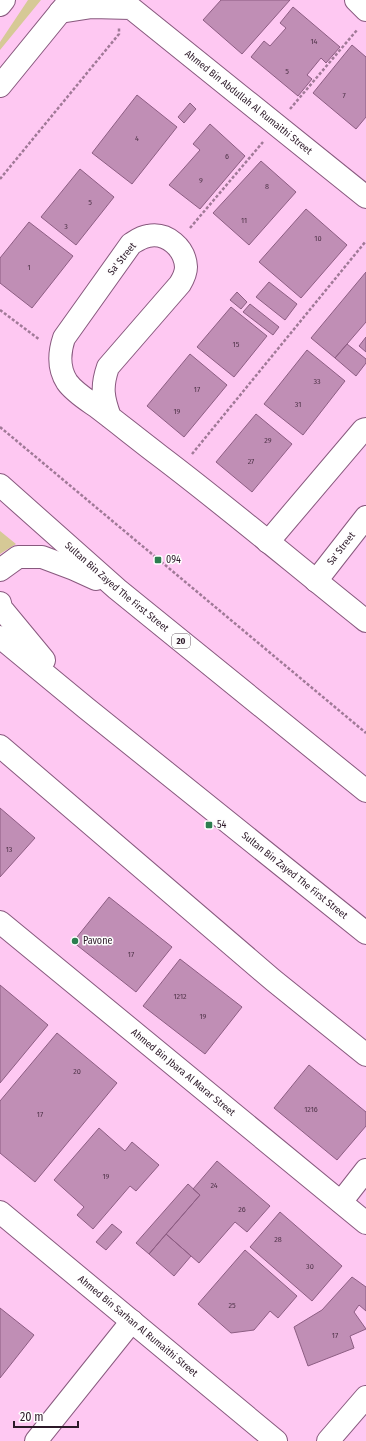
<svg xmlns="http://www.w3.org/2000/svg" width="366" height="1441" viewBox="0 0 366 1441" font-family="'Fira Sans Condensed',sans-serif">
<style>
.green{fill:#d6c996}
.building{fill:#c08eb5;stroke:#8d5d83}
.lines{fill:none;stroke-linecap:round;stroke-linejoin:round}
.minor-casing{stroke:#88597e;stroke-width:24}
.major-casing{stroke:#88597e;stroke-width:24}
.path{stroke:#a07997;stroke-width:2.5;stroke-dasharray:3 2;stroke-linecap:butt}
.minor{stroke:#fff;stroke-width:22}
.major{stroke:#fff;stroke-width:22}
.poi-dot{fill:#2c7e4f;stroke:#fdfdfd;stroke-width:1.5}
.labels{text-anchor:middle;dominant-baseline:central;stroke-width:3;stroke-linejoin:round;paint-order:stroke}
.number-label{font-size:8px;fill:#51364b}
.shield{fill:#fdfdfd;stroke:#6b5d68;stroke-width:1}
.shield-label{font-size:9px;font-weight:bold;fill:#2c1928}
.street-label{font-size:10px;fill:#2c1928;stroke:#fdfdfd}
.poi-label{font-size:10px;fill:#2c1928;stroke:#fdfdfd;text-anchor:start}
</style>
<rect width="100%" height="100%" fill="#fec8f2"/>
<path class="green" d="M28,0H41L0,50V42Z
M0,531L16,544L0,554Z"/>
<path class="building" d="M221,0H290L242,54L203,20Z
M293,7L340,47L326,63L321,58L307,75L312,79L298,96L251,57L264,41L270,46L286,28L280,23Z
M352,45L366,57V117L356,129L313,93Z
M137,95L177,127L132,184L92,153Z
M190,103L196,109L184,123L178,117Z
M210,124L245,156L200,209L169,185L200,150L193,144Z
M261,161L296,192L249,245L213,213Z
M80,169L114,197L76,245L41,217Z
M306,209L347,245L301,298L259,262Z
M29,222L73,256L32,308L0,283V258Z
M366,272V322L335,358L311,338Z
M269,282L297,304L285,320L256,297Z
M237,292L247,302L241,309L230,300Z
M250,304L279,327L273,335L243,312Z
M231,307L267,336L234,377L197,347Z
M366,337V352L359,346Z
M347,344L366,359V363L356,376L335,358Z
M307,350L345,381L303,435L264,404Z
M190,354L227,385L184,437L147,406Z
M256,414L292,444L252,492L216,462Z
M0,808L35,838L0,877Z
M109,897L172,947L136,992L73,942Z
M180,959L242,1007L205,1054L143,1006Z
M0,985L48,1025L0,1083Z
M57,1033L117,1083L35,1182L0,1153V1101Z
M309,1065L366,1112V1126L337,1160L274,1108Z
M99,1128L125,1151L132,1142L159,1165L136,1191L130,1186L93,1229L77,1215L84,1207L54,1180Z
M217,1161L270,1206L247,1232L235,1222L199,1263L166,1234L200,1195L193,1189Z
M188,1184L200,1195L149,1254L136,1243Z
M280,1212L342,1266L312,1301L250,1247Z
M112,1224L122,1232L106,1250L96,1242Z
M166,1234L191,1256L174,1276L149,1254Z
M245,1250L297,1296L278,1318L270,1311L254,1330L231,1333L198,1304Z
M352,1277L366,1287V1311L359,1305L354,1312L366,1329L350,1336L354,1348L308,1366L294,1327L322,1310Z
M0,1308L34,1335L0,1378Z"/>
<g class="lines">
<defs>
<g id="minor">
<path d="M356,0L366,10"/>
<path id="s1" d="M60,12L92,7L131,8L366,197"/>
<path d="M110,417C103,398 101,387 108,367L180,284C183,279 186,273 186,267C185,248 167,232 148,236C141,237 136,241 131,244L64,338C59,353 58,368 67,382C74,392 87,400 97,407C118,423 139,440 160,456C230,509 297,566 366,621"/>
<path d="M268,542L363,430L366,429"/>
<path id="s2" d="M316,581L366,517"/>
<path d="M0,746L273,980L366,1055"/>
<path id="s3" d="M0,922L366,1223"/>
<path d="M341,1202L366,1170"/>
<path id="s4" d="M0,1212L276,1441"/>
<path d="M36,1441L132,1321"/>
<path d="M328,1441L366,1397"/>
</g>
<g id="major">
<path d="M0,5L4,0"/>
<path d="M0,86L70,0"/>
<path id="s5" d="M0,485L117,589L366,791"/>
<path d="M0,570L18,557H42L74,569L96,579"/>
<path d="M0,603L1,608L44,660"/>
<path id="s6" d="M0,637L86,708L366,933"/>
</g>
</defs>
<use href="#minor" class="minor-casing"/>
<use href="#major" class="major-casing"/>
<path class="path" d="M290,109L357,30
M0,179L119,34V28
M190,228L263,142
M0,310L40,340
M0,427L366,733
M192,454L366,241"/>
<use href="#minor" class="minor"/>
<use href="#major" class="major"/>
</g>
<g class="poi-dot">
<rect x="154" y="556" width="8" height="8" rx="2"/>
<rect x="205" y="821" width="8" height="8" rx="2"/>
<circle cx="75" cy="941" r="4"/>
</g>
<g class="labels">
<g class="number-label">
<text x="314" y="41">14</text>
<text x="287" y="71">5</text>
<text x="344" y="95">7</text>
<text x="137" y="138">4</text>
<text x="227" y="156">6</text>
<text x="201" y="180">9</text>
<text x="267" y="186">8</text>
<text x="90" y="202">5</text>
<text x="244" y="220">11</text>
<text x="66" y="226">3</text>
<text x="318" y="238">10</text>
<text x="29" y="267">1</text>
<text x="236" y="344">15</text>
<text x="317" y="381">33</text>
<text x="197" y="389">17</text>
<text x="298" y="404">31</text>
<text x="177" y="411">19</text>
<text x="268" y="440">29</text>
<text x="251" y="461">27</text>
<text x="9" y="849">13</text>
<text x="131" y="954">17</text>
<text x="180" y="996">1212</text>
<text x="203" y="1016">19</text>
<text x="77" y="1071">20</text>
<text x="311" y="1109">1216</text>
<text x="40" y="1114">17</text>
<text x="106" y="1176">19</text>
<text x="214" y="1185">24</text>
<text x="242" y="1209">26</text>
<text x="278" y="1239">28</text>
<text x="310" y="1266">30</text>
<text x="232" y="1305">25</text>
<text x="335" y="1335">17</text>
</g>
<rect class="shield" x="172" y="634" width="18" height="14" rx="3"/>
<g class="shield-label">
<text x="181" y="641">20</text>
</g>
<g class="street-label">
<text stroke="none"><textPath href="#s1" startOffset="222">Ahmed Bin Abdullah Al Rumaithi Street</textPath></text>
<text transform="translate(122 259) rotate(-51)">Sa' Street</text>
<text stroke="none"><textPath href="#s2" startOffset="41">Sa' Street</textPath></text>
<text stroke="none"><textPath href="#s5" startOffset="155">Sultan Bin Zayed The First Street</textPath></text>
<text stroke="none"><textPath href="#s6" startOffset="379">Sultan Bin Zayed The First Street</textPath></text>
<text stroke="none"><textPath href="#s3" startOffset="237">Ahmed Bin Jbara Al Marar Street</textPath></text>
<text stroke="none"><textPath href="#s4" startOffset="179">Ahmed Bin Sarhan Al Rumaithi Street</textPath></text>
</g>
<g class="poi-label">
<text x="166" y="560">094</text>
<text x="217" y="825">54</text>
<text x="83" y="941">Pavone</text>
</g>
</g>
<path d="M14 1421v6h64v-6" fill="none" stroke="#2c1928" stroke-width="2"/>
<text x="20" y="1421" font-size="12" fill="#2c1928" stroke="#fdfdfd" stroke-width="3" paint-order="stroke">20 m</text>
</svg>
